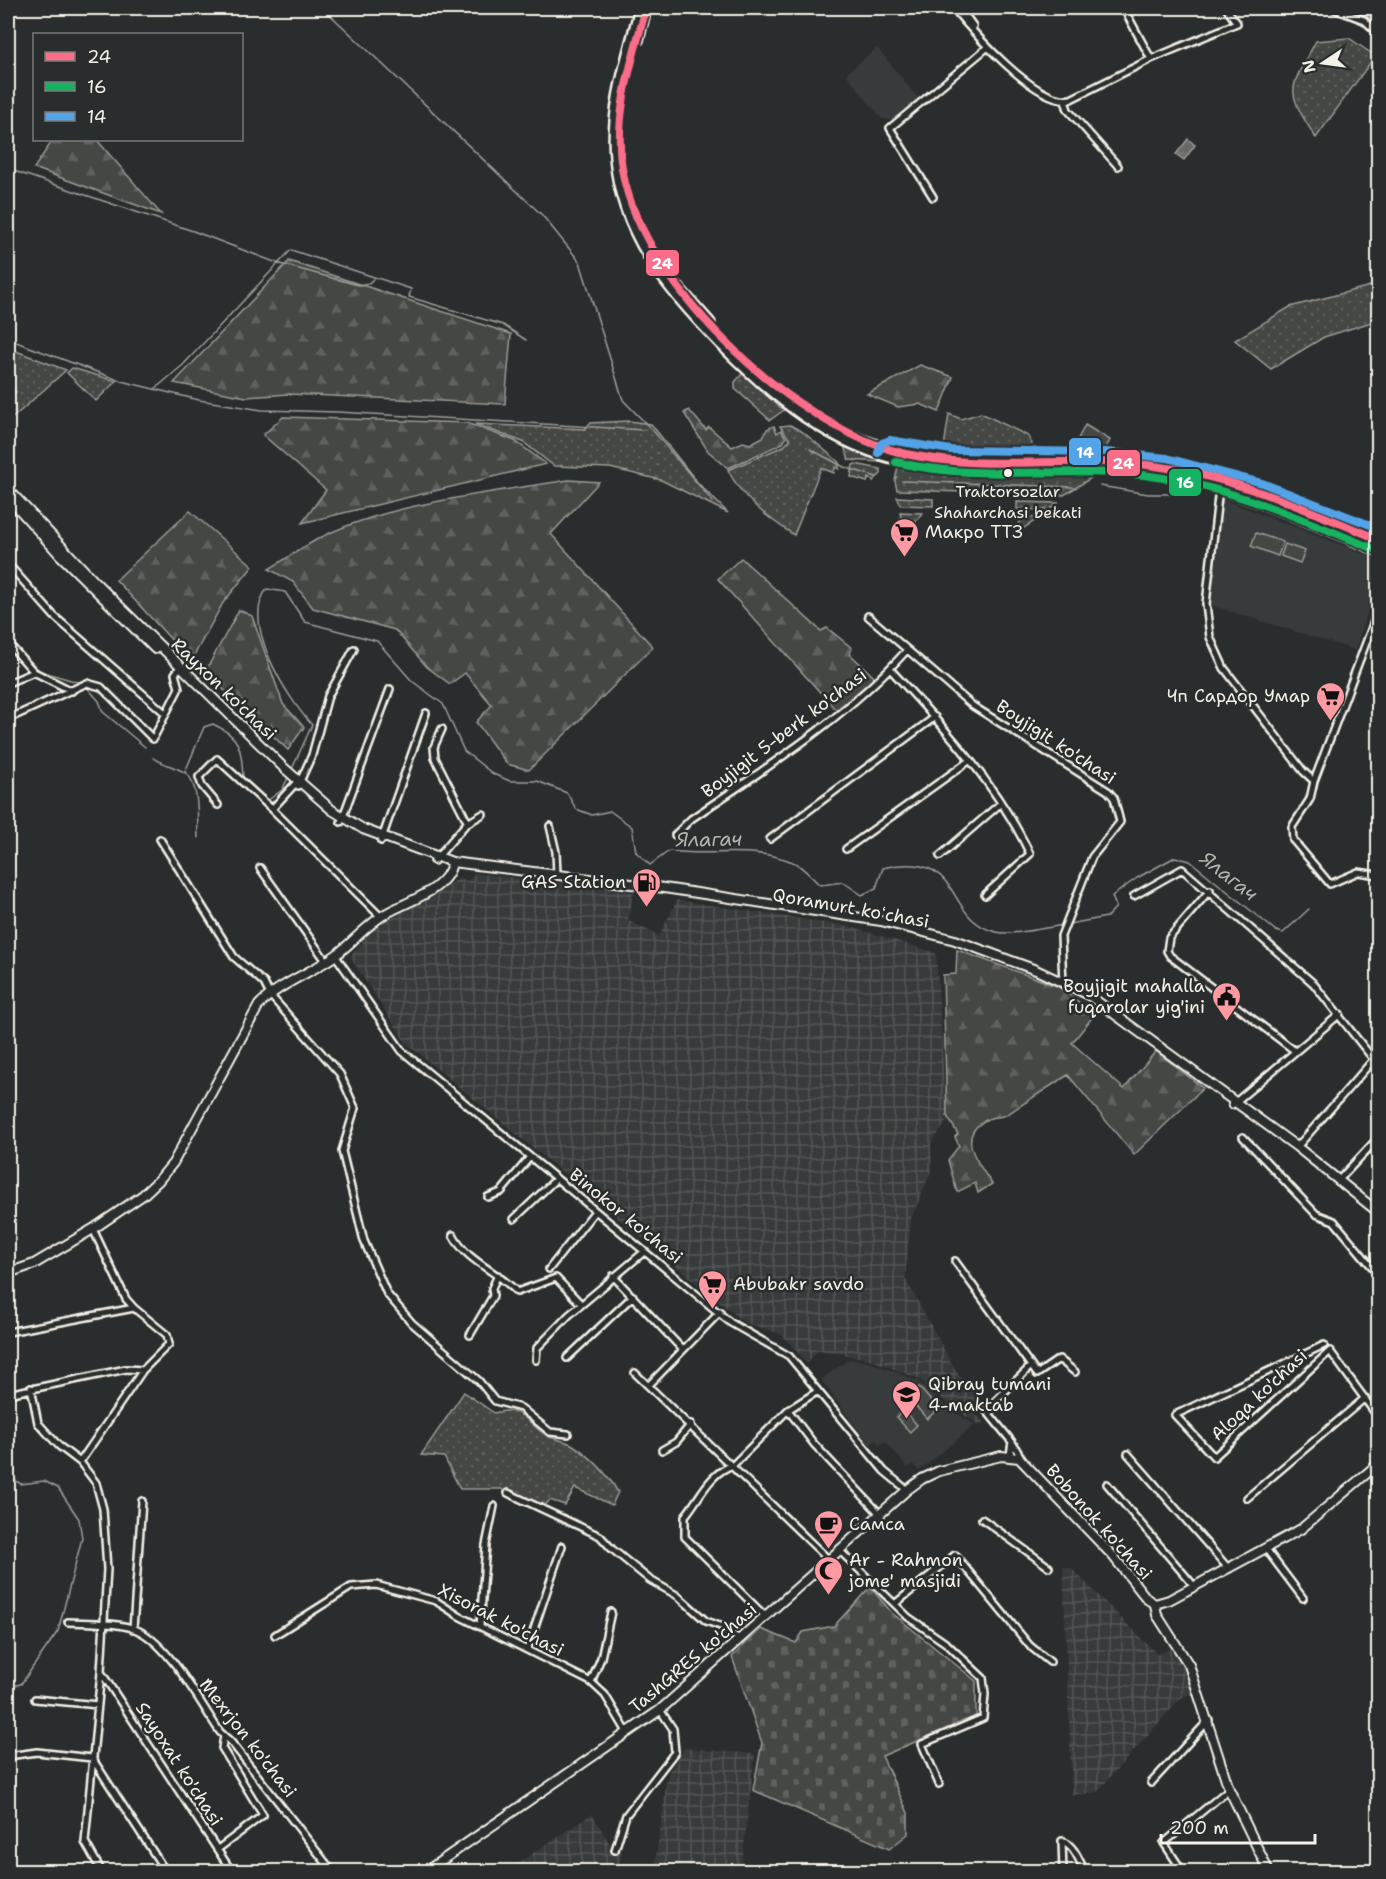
<svg xmlns="http://www.w3.org/2000/svg" width="1386" height="1879" viewBox="0 0 1386 1879" font-family="'Shantell Sans',sans-serif">
<style>
.built{fill:#373a3a}
.industrial{fill:url(#industrial-grid)}
.grass{fill:url(#grass-dots);stroke:#9c9c96;stroke-width:1.5}
.forest{fill:url(#forest-firs);stroke:#9c9c96;stroke-width:1.5}
.cemetery{fill:url(#cemetery-stones);stroke:#9c9c96;stroke-width:1.5}
.pitch{fill:#444645;stroke:#9c9c96;stroke-width:1.5}
.water{fill:url(#water-ripples);stroke:#9f9f9a;stroke-width:1.5}
.lines{fill:none;stroke-linecap:round;stroke-linejoin:round}
.stream{stroke:#9f9f9a;stroke-width:1.5}
.street-casing{stroke:#f4f1e8;stroke-width:10}
.secondary-casing{stroke:#f4f1e8;stroke-width:12}
.primary-casing{stroke:#f4f1e8;stroke-width:14}
.street{stroke:#2a2d2e;stroke-width:5}
.secondary{stroke:#2a2d2e;stroke-width:8}
.primary{stroke:#2a2d2e;stroke-width:9}
.bus-1-casing{stroke:#2a2d2e;stroke-width:12}
.bus-2-casing{stroke:#2a2d2e;stroke-width:12}
.bus-3-casing{stroke:#2a2d2e;stroke-width:12}
.bus-1{stroke:#fb6d88;stroke-width:8}
.bus-2{stroke:#13b361;stroke-width:8}
.bus-3{stroke:#53a3e8;stroke-width:8}
.bus-dot{fill:#f4f1e8;stroke:#2a2d2e;stroke-width:2}
.labels{text-anchor:middle;dominant-baseline:central;stroke-width:5;stroke-linejoin:round;paint-order:stroke}
.bus-label{font-size:16px;fill:#f4f1e8;stroke:#2a2d2e}
.poi-label{font-size:18px;fill:#f4f1e8;stroke:#2a2d2e;text-anchor:start}
.street-label{font-size:18px;fill:#f4f1e8;stroke:#2a2d2e}
.water-label{font-size:20px;font-style:italic;fill:#b5b3ae;stroke:#2a2d2e}
.line-badge{stroke:#2a2d2e;stroke-width:2}
.badge-label{font-size:16px;text-anchor:middle;font-weight:bold;fill:#fff}
</style>
<defs>
<pattern id="industrial-grid" width="8" height="8" patternUnits="userSpaceOnUse" patternTransform="scale(1.5)"><rect width="8" height="8" fill="#373a3a"/><path d="M0 4h8M4 0v8" fill="none" stroke="#555756"/></pattern>
<pattern id="grass-dots" width="8" height="8" patternUnits="userSpaceOnUse" patternTransform="scale(1.5)"><rect width="8" height="8" fill="#444645"/><path d="M2 2h.1M6 6h.1" fill="none" stroke="#606160" stroke-width="1.8" stroke-linecap="round"/></pattern>
<pattern id="forest-firs" width="22" height="20" patternUnits="userSpaceOnUse" patternTransform="scale(1.5)"><rect width="22" height="20" fill="#444645"/><path d="M5 1l3.5 6h-7zM16 11l3.5 6h-7z" fill="#606160"/></pattern>
<pattern id="cemetery-stones" width="16" height="16" patternUnits="userSpaceOnUse" patternTransform="scale(1.5)"><rect width="16" height="16" fill="#444645"/><path d="M2 7V4a2 2 0 0 1 4 0v3zM10 15v-3a2 2 0 0 1 4 0v3z" fill="#606160"/></pattern>
<pattern id="water-ripples" width="26" height="14" patternUnits="userSpaceOnUse" patternTransform="scale(1.5)"><rect width="26" height="14" fill="#676866"/><path d="M2 4q2-2 4 0t4 0M15 11q2-2 4 0t4 0" fill="none" stroke="#7d7e7c"/></pattern>
</defs>
<rect width="100%" height="100%" fill="#2a2d2e"/>
<filter id="ink" filterUnits="userSpaceOnUse"><feTurbulence type="fractalNoise" baseFrequency=".0167" numOctaves="2"/><feDisplacementMap in="SourceGraphic" scale="12" xChannelSelector="R" yChannelSelector="G"/><feConvolveMatrix kernelMatrix="1 2 1 2 8 2 1 2 1" color-interpolation-filters="sRGB"/></filter>
<g filter="url(#ink)">
<path class="built" d="M877,48L919,99L894,120L882,119L846,74Z
M1222,499L1378,559V601H1371L1355,650L1210,605Z
M849,1359L869,1362L918,1381L948,1408L975,1425L919,1471L913,1464L908,1468L885,1441L880,1445L876,1440L870,1446L821,1380Z"/>
<path class="industrial" d="M475,873L634,892L628,920L659,936L677,900L851,927L936,953L947,1122L931,1144L932,1169L911,1219L905,1278L957,1373L983,1403L973,1413L984,1421L981,1425L960,1413L917,1378L869,1359L819,1350L807,1363L781,1334L745,1323L406,1043L350,957L373,929L460,878L468,881Z
M1063,1567L1071,1568L1157,1654L1175,1648L1187,1666L1195,1692L1181,1698L1097,1792L1072,1795Z
M684,1748L755,1754L741,1871H654L668,1773Z
M592,1814L611,1846L622,1849L619,1871L505,1872Z"/>
<path class="grass" d="M1349,38L1375,56L1316,138C1284,88 1289,91 1316,41Z
M1378,284V320L1324,337L1271,369L1235,340L1290,307Z
M8,348L66,370L8,422V400L16,392L8,382Z
M72,368L116,381L96,401L67,373Z
M743,373L784,410L770,420L735,389V382Z
M981,413L1028,436L1032,444L1029,451L944,447L949,414L961,419Z
M629,421L651,424L698,483L728,513L661,480L610,468L554,466L523,442L475,424L585,429L590,423Z
M790,425L803,432L839,462V469L835,467L834,473L821,468L794,535C768,518 742,499 728,470L784,446L790,440L780,426Z
M844,446L877,457L879,462L849,460Z
M855,464L881,469V474L873,481L869,478L867,482L851,477L853,465Z
M898,466L953,475L1092,474L1091,478L1064,495L897,490L895,481Z
M897,497L933,499V506L901,505Z
M1017,502L1058,503L1049,510L1017,509Z
M900,512L922,513L909,531L902,523Z
M1023,517L1039,518L1012,536Z
M464,1392L494,1413C522,1405 526,1422 546,1435C554,1440 565,1440 573,1445C593,1458 606,1472 618,1492L612,1505L575,1488L565,1505L550,1500L544,1506L501,1489H460L444,1457L421,1455Z"/>
<path class="forest" d="M1355,8H1378V23L1359,9Z
M53,140H97L161,214L34,168Z
M289,261L511,334L505,404L289,394L246,397L174,383Z
M920,365L953,377L939,412L920,404L898,407L867,394Z
M689,410L706,430L709,427L732,447L743,442L750,444L763,437L767,429L774,426L777,433L781,430L786,438L783,443L728,468L708,451L684,413Z
M283,417L467,423L515,441L546,464L302,523L326,490L263,435Z
M569,480L599,482L551,534L653,647L529,770L507,764L476,722L492,705L465,673L450,684L427,667L395,630L313,608L293,582L269,569C284,560 300,549 316,540C382,504 494,492 569,480Z
M190,511L253,566L223,603L191,661L116,580Z
M741,558L821,631L827,628L852,648L850,654L875,678L836,710L718,579Z
M239,610L252,616L283,704L304,727L288,750L205,672Z
M957,950L1057,986L1095,1014L1072,1043L1124,1089L1156,1051L1203,1088L1134,1155L1068,1075C1047,1088 1026,1102 1006,1115C1000,1118 994,1116 988,1119C954,1135 978,1163 992,1184L978,1193L975,1183L957,1192L948,1160L959,1146L955,1137L958,1134L947,1116L943,975L956,974Z"/>
<path class="cemetery" d="M870,1587L892,1613L976,1681V1716L882,1756L908,1813V1834L889,1849L753,1790L762,1743L732,1657L761,1629L796,1643L803,1632L834,1626Z"/>
<path class="pitch" d="M1085,425L1110,440L1103,453L1078,439Z
M1256,533L1283,542L1278,556L1251,546Z
M1285,544L1305,551L1300,563L1281,556Z
M919,1387L938,1409L927,1419L907,1396Z
M904,1410L917,1425L910,1432L896,1417Z"/>
<path class="water" d="M1188,139L1195,145L1184,160L1176,154Z"/>
<g class="lines">
<path class="stream" d="M323,8L542,215L580,262L623,400L655,433L713,502
M8,169L193,231L277,263L358,285L369,283L373,279
M8,339L121,381L199,400L262,410L338,412L643,430
M155,389L183,365L291,250L411,289L409,297L503,325L526,340
M810,449L844,467L877,477
M902,481L1073,487
M1100,486L1148,494H1171
M8,638L40,671L81,683
M85,685L99,701L103,712L145,747
M153,758C162,764 182,769 187,774C200,787 197,820 198,838
M292,769L312,725C287,698 240,623 267,589L285,592L305,622L377,641L412,681L443,704L464,751L493,774L510,781H537L567,793L576,809L592,815L610,811L632,827L636,852L650,865L669,851C711,857 755,845 795,863C804,868 812,878 820,885L843,882L862,895L876,888L883,868C966,849 942,919 996,932C1013,936 1047,927 1065,925
M185,772L204,727L213,724C241,737 241,748 243,777L257,792
M267,801L282,790L289,776
M1069,924L1107,917L1116,907L1112,896L1137,878L1175,857L1190,861L1276,931L1283,933L1309,909
M8,1476L21,1484L44,1481L58,1488L79,1519L82,1538L58,1631L21,1684L8,1687"/>
<defs>
<path id="street" d="M953,8C973,32 1037,106 1071,99L1151,59L1237,23L1226,8
M960,8L973,26
M1332,8L1364,20L1378,33
M892,9L893,8
M1124,9L1151,59
M1065,100L1068,110L1118,166
M933,197L890,128L988,47
M1219,488L1206,604L1210,637L1224,668L1303,771L1314,781
M8,564L54,616L166,714
M1378,611L1314,781L1310,799L1292,827L1293,840L1330,884L1358,872L1378,875
M868,616L973,706L1108,791L1114,798L1120,822L1092,857L1061,936L1063,984
M8,643L34,672L72,691
M890,669C942,725 997,784 1030,854L985,895
M8,683L34,672
M8,719L87,683L101,687L153,739L179,688L175,674L180,667
M442,729L434,747L435,758L468,823
M298,786L312,755L328,696L354,649
M218,805L202,786L199,777L217,759L272,809L381,917
M272,809L295,784
M341,822L390,689
M550,826L556,852L557,875
M675,835L691,819C766,768 846,718 907,650
M160,839L234,957L264,983L270,995L340,1074L355,1108L342,1151L364,1241L387,1294L412,1323L479,1381L495,1401L521,1408L550,1432L568,1434
M770,839L935,717
M381,841L426,713
M846,849L969,761
M940,856L1001,803
M434,861L466,824L483,814
M260,868L326,961
M1210,890L1169,938L1167,951L1170,956L1295,1051
M1134,896L1182,869L1313,983L1378,1065
M335,955L402,1051L731,1323L789,1356L884,1471L907,1490
M1232,1105L1340,1014
M1243,1137L1316,1214L1334,1221L1378,1274
M1297,1147L1374,1059
M1338,1181L1378,1138
M488,1197L501,1192L530,1157
M514,1219L556,1179
M453,1235C467,1262 496,1270 517,1292L556,1278L581,1304
M955,1261L1031,1366L986,1410L1012,1442L1010,1455
M549,1269L595,1211
M613,1276L682,1349
M8,1332L134,1308
M470,1335L493,1296L492,1288L498,1275
M1324,1345L1175,1415L1214,1457L1330,1351L1378,1417
M567,1358L633,1296
M536,1360L537,1348L569,1315L644,1252
M1031,1366L1037,1374L1059,1359L1075,1372
M635,1373L829,1560
M650,1384L720,1312
M31,1388L38,1423L59,1446L80,1462L96,1483L103,1509L107,1569L101,1672L85,1842L102,1872
M8,1394L126,1369L143,1370
M788,1410L814,1444L881,1515
M1012,1442L1022,1459
M662,1450L676,1442L691,1424
M1128,1454L1229,1569
M80,1462L143,1370L169,1344L167,1335L134,1308L126,1299L93,1229
M1107,1484L1195,1587
M508,1493L600,1536L612,1549L650,1580L678,1596L706,1621L723,1627L740,1640
M1247,1498L1365,1398
M982,1519L1049,1567
M1266,1549L1303,1598
M840,1551L908,1617L947,1644L983,1678L985,1694L983,1718L922,1744L939,1784
M896,1603L955,1555L1030,1646L1050,1662
M766,1617L685,1537V1516C700,1498 709,1473 733,1465L788,1410L818,1391
M68,1622C88,1623 112,1622 132,1628C167,1639 200,1703 220,1732L231,1742L333,1872
M480,1626L486,1545L494,1506
M133,1629L142,1501
M275,1635L351,1587L376,1585L436,1601L459,1616L591,1682L605,1695L627,1732
M527,1650L562,1546
M101,1672L232,1872
M591,1682L601,1658L611,1612
M35,1699L98,1705
M8,1756L37,1752L92,1758L166,1872
M1151,1783L1209,1720
M1062,1841C1074,1845 1079,1860 1085,1872
M1062,1841L1063,1872
M218,1849L263,1815L222,1748L224,1736
M615,1850L626,1815L675,1752L673,1729L660,1710
M1183,1872L1164,1843L1229,1789"/>
<path id="secondary" d="M8,489L95,582L283,767L332,810L363,829L452,862L664,888L881,921L955,940L1036,970L1087,994L1297,1147L1378,1212
M8,497L61,556L155,649
M8,1273L34,1264L93,1229L143,1195L159,1180L173,1163L259,1005C280,983 311,973 336,955C352,943 365,927 382,916C403,902 448,892 452,862
M1155,1604L1157,1615L1189,1665L1229,1789L1269,1872
M425,1872L660,1710L907,1490L922,1479L939,1471L1001,1456L1019,1458L1113,1556L1147,1599L1155,1604L1169,1600L1301,1529L1378,1464"/>
<path id="primary" d="M640,8C628,56 610,107 615,157C621,233 667,289 719,342C773,397 830,446 909,462C989,477 1072,458 1153,473C1231,487 1305,520 1378,550
M638,40L646,8
M667,275L710,323
M806,412C922,487 1025,447 1150,465C1228,476 1306,509 1378,539"/>
</defs>
<use href="#street" class="street-casing"/>
<use href="#secondary" class="secondary-casing"/>
<use href="#primary" class="primary-casing"/>
<use href="#street" class="street"/>
<use href="#secondary" class="secondary"/>
<use href="#primary" class="primary"/>
<defs>
<path id="bus-1" d="M646,8C633,58 615,109 621,161C634,278 791,426 902,453C980,472 1060,456 1138,464C1222,472 1301,507 1378,539"/>
<path id="bus-2" d="M896,462C974,481 1053,468 1132,474C1216,481 1297,517 1374,549"/>
<path id="bus-3" d="M878,453L882,443L890,440L951,450L1106,452L1167,458L1262,483L1378,528"/>
</defs>
<use href="#bus-1" class="bus-1-casing"/>
<use href="#bus-2" class="bus-2-casing"/>
<use href="#bus-3" class="bus-3-casing"/>
<use href="#bus-1" class="bus-1"/>
<use href="#bus-2" class="bus-2"/>
<use href="#bus-3" class="bus-3"/>
</g>
</g>
<defs>
<symbol id="supermarket-pin" viewBox="-11 -11 22 30"><path d="M0 17L-7.5 6A9.5 9.5 0 1 1 7.5 6Z" fill="#ff9aa2" stroke="#2a2d2e"/><path d="M-6-5.5h2.5l.6 2H6L4.5 2H-2.5L-4.4-4H-6ZM-1.5 3.2a1.3 1.3 0 1 0 .1 0ZM3 3.2a1.3 1.3 0 1 0 .1 0Z" fill="#111"/></symbol>
<symbol id="fuel-pin" viewBox="-11 -11 22 30"><path d="M0 17L-7.5 6A9.5 9.5 0 1 1 7.5 6Z" fill="#ff9aa2" stroke="#2a2d2e"/><path d="M-5.5-6h7V0h2V4h1.3V-2.5L3-4.5l.8-.8L6-3V5H2.5V1h-1V6h-7ZM-4.2-4.7v3.2H.2V-4.7Z" fill="#111"/></symbol>
<symbol id="civic-pin" viewBox="-11 -11 22 30"><path d="M0 17L-7.5 6A9.5 9.5 0 1 1 7.5 6Z" fill="#ff9aa2" stroke="#2a2d2e"/><path d="M-.6-6.5H3V-4.5H.6V-3L4-1V1h2V6H-6V1h2V-1L-.6-3ZM-1.2 2.5V6h2.4V2.5Z" fill="#111"/></symbol>
<symbol id="school-pin" viewBox="-11 -11 22 30"><path d="M0 17L-7.5 6A9.5 9.5 0 1 1 7.5 6Z" fill="#ff9aa2" stroke="#2a2d2e"/><path d="M0-5L7-2L0 1L-7-2ZM-4 1L0 2.5L4 1V4Q0 6-4 4Z" fill="#111"/></symbol>
<symbol id="cafe-pin" viewBox="-11 -11 22 30"><path d="M0 17L-7.5 6A9.5 9.5 0 1 1 7.5 6Z" fill="#ff9aa2" stroke="#2a2d2e"/><path d="M-5.5-4.5H6V0H3Q3 3.5 0 3.5H-2.5Q-5.5 3.5-5.5 0ZM3-3.2v2h1.7v-2ZM-6 4.5H4V6H-6Z" fill="#111"/></symbol>
<symbol id="mosque-pin" viewBox="-11 -11 22 30"><path d="M0 17L-7.5 6A9.5 9.5 0 1 1 7.5 6Z" fill="#ff9aa2" stroke="#2a2d2e"/><path d="M3.5-4.9A6 6 0 1 0 3.5 4.9A5 5 0 1 1 3.5-4.9Z" fill="#111"/></symbol>
</defs>
<g fill-rule="evenodd">
<use href="#supermarket-pin" x="888" y="516" width="33" height="45"/>
<use href="#supermarket-pin" x="1314" y="680" width="33" height="45"/>
<use href="#fuel-pin" x="630" y="866" width="33" height="45"/>
<use href="#civic-pin" x="1210" y="980" width="33" height="45"/>
<use href="#supermarket-pin" x="696" y="1268" width="33" height="45"/>
<use href="#school-pin" x="890" y="1378" width="33" height="45"/>
<use href="#cafe-pin" x="812" y="1508" width="33" height="45"/>
<use href="#mosque-pin" x="812" y="1554" width="33" height="45"/>
</g>
<circle class="bus-dot" cx="1008" cy="473" r="5"/>
<g class="labels">
<g class="bus-label">
<text x="1008" y="491">Traktorsozlar<tspan x="1008" dy="21">Shaharchasi bekati</tspan></text>
</g>
<g class="poi-label">
<text x="925" y="532">Макро ТТЗ</text>
<text x="1310" y="696" text-anchor="end">Чп Сардор Умар</text>
<text x="626" y="882" text-anchor="end">GAS Station</text>
<text x="1205" y="986" text-anchor="end">Boyjigit mahalla<tspan x="1205" dy="21">fuqarolar yig'ini</tspan></text>
<text x="733" y="1284">Abubakr savdo</text>
<text x="928" y="1384">Qibray tumani<tspan x="928" dy="21">4-maktab</tspan></text>
<text x="849" y="1524">Самса</text>
<text x="849" y="1560">Ar - Rahmon<tspan x="849" dy="21">jome' masjidi</tspan></text>
</g>
<g class="street-label">
<text transform="translate(224 689) rotate(44)">Rayxon ko'chasi</text>
<text transform="translate(784 733) rotate(-37)">Boyjigit 5-berk ko'chasi</text>
<text transform="translate(1056 742) rotate(33)">Boyjigit ko'chasi</text>
<text transform="translate(851 908) rotate(10)">Qoramurt koʻchasi</text>
<text transform="translate(626 1216) rotate(39)">Binokor ko'chasi</text>
<text transform="translate(1259 1395) rotate(-43)">Aloqa ko'chasi</text>
<text transform="translate(1099 1522) rotate(48)">Bobonok ko'chasi</text>
<text transform="translate(501 1620) rotate(27)">Xisorak ko'chasi</text>
<text transform="translate(693 1658) rotate(-40)">TashGRES ko'chasi</text>
<text transform="translate(248 1738) rotate(52)">Mexrjon ko'chasi</text>
<text transform="translate(179 1764) rotate(57)">Sayoxat ko'chasi</text>
</g>
<g class="water-label">
<text transform="translate(709 839) rotate(-1)">Ялагач</text>
<text transform="translate(1229 876) rotate(38)">Ялагач</text>
</g>
</g>
<g class="line-badge">
<rect x="645" y="249" width="35" height="28" rx="6" fill="#fb6d88"/>
<rect x="1068" y="437" width="34" height="29" rx="6" fill="#53a3e8"/>
<rect x="1106" y="449" width="35" height="28" rx="6" fill="#fb6d88"/>
<rect x="1168" y="468" width="34" height="29" rx="6" fill="#13b361"/>
</g>
<g class="badge-label">
<text x="662" y="269">24</text>
<text x="1085" y="458">14</text>
<text x="1123" y="469">24</text>
<text x="1185" y="488">16</text>
</g>
<rect width="1386" height="1879" fill="none" stroke="#2a2d2e" stroke-width="30"/>
<rect x="15" y="15" width="1356" height="1849" fill="none" stroke="#f4f1e8" stroke-width="2" filter="url(#ink)"/>
<rect x="33" y="33" width="210" height="108" fill="#2a2d2e" stroke="#7b7b78" stroke-width="1.5"/>
<rect x="45" y="52" width="30" height="9" fill="#fb6d88" stroke="#7b7b78" stroke-width="1.5"/>
<text x="87" y="63" font-size="18" fill="#f4f1e8">24</text>
<rect x="45" y="82" width="30" height="9" fill="#13b361" stroke="#7b7b78" stroke-width="1.5"/>
<text x="87" y="93" font-size="18" fill="#f4f1e8">16</text>
<rect x="45" y="112" width="30" height="9" fill="#53a3e8" stroke="#7b7b78" stroke-width="1.5"/>
<text x="87" y="123" font-size="18" fill="#f4f1e8">14</text>
<g transform="translate(1323 63) rotate(257)" stroke="#2a2d2e" stroke-width="4.5" paint-order="stroke">
<path d="M0-4.5L10 22L0 15L-10 22Z" fill="#f4f1e8"/>
<text y="-9" font-size="16" font-weight="bold" text-anchor="middle" fill="#f4f1e8">N</text>
</g>
<path d="M1161 1834v9h154v-9" fill="none" stroke="#f4f1e8" stroke-width="3"/>
<text x="1170" y="1834" font-size="18" fill="#f4f1e8" stroke="#2a2d2e" stroke-width="4.5" paint-order="stroke">200 m</text>
</svg>
